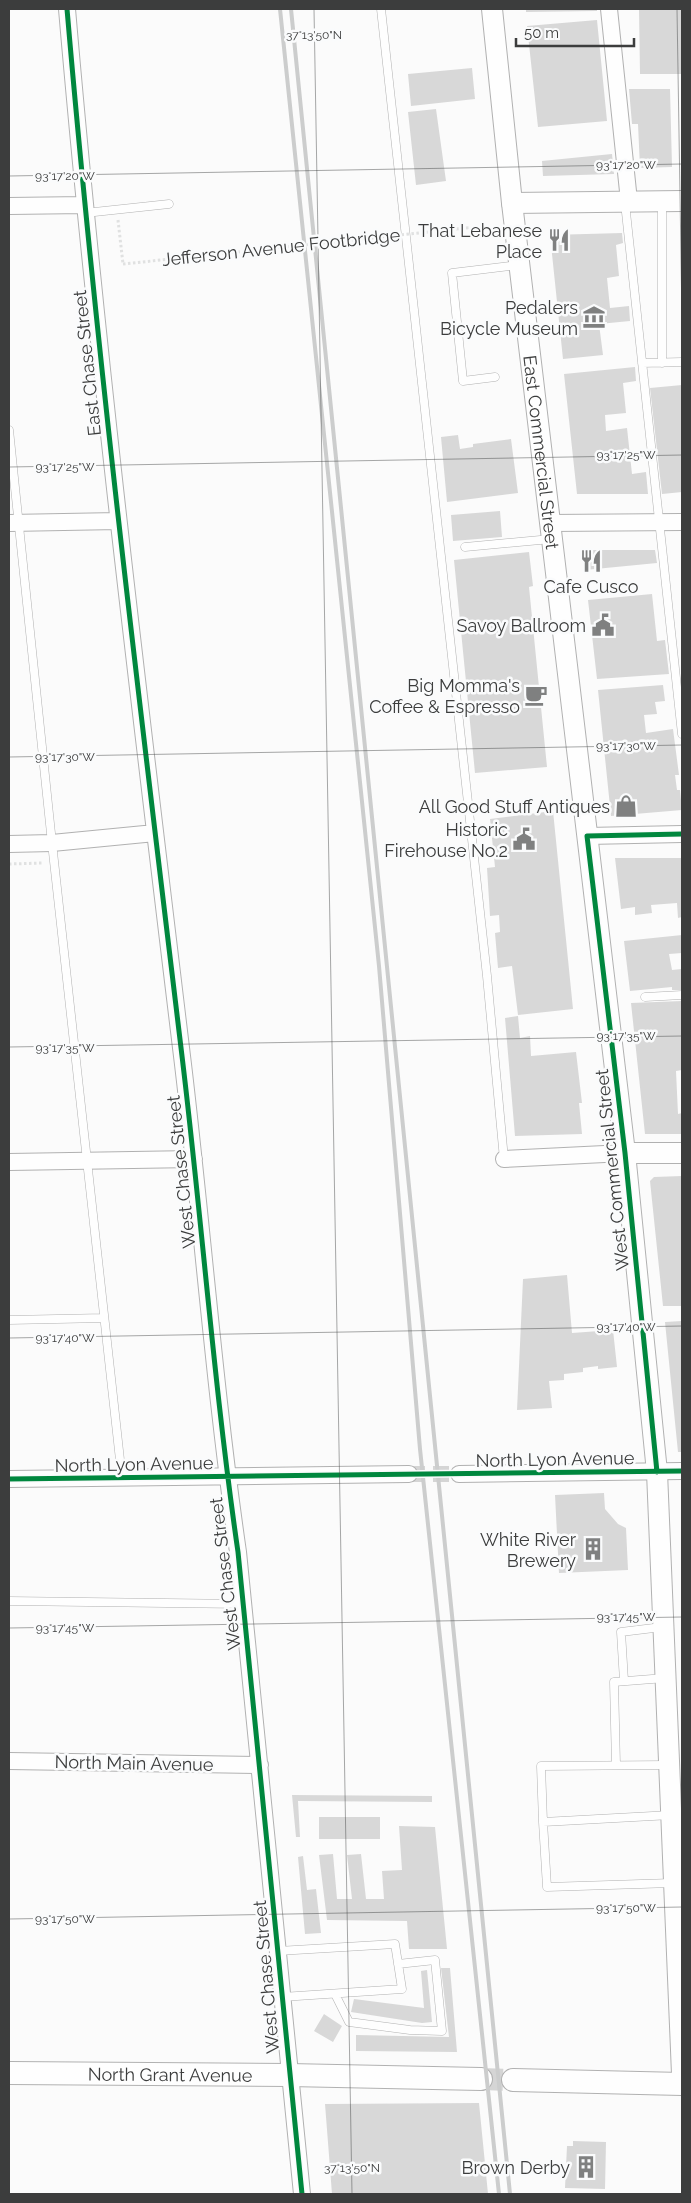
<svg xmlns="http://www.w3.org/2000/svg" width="691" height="2203" viewBox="0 0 691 2203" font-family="Raleway,sans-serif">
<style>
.building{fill:#d8d8d8}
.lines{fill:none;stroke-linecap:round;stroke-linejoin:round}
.minor-tunnel{stroke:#d5d5d5;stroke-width:16;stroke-dasharray:16 8;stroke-linecap:butt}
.secondary-tunnel{stroke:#d5d5d5;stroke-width:22;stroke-dasharray:22 11;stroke-linecap:butt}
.service-casing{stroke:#b1b1b1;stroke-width:9}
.minor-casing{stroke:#b1b1b1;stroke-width:18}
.tertiary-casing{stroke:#b1b1b1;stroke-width:22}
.secondary-casing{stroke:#b1b1b1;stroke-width:24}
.path{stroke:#e0e1e1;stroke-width:3;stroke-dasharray:2.5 2.5;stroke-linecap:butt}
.service{stroke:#fefefe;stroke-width:8}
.minor{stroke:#fefefe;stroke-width:16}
.tertiary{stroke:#fefefe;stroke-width:20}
.secondary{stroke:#fefefe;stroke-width:22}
.rail{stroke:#cccdcd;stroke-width:4}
.path-bridge{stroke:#e0e1e1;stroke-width:3;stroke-dasharray:2.5 2.5;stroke-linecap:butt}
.cycleway-casing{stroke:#fafbfc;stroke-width:8}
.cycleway{stroke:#00873e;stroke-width:5}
.ticks{fill:none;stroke:#3c3d3d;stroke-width:1;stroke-opacity:0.45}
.labels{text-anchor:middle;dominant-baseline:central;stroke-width:5;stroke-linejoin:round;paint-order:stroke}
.poi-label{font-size:18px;fill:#3c3d3d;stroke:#fafbfc;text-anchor:end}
.street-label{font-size:18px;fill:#3c3d3d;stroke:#fafbfc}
.ticks-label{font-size:12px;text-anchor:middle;fill:#3c3d3d;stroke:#fafbfc;stroke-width:5;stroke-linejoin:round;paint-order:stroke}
</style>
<rect width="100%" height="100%" fill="#fbfbfb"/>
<path class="building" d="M526,9H597V11L526,12Z
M639,9H682V74H640Z
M597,20L607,121L538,127L527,26Z
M472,68L475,99L411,106L408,74Z
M629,89H670L672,167L640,168L638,124H632Z
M436,109L446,181L416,185L408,112Z
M612,154L614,174L543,176L542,161Z
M622,233L623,243L616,245L619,276L607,278L610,308L629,306L630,321L599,324L603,355L563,359L550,235Z
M635,367L636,381L623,383L626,413L605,415L606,431L627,428L632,474L646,472L648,494H577L564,374Z
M682,385V492L662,494L650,388Z
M458,435L460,449L473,447V444L511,439L518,493L447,502L441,437Z
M500,511L502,537L453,541L451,515Z
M587,550H655L657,563L585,570L584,556Z
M529,552L533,586L529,587L547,767L475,773L454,560Z
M652,594L657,641L665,640L669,674L597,679L588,600Z
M663,685L665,701L655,702L657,714L644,715L646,733L673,729L679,775H675L677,790H680L682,810L611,816L598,690Z
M553,811L573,1009L518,1015L512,966L498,968L495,933L500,932L499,915L490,916L487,868L495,867L490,819Z
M615,858H682V917L678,918L677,903L651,905L652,913L635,915V907L621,909Z
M682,935V953L669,954L672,970L682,969V990H672V987L630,991L624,941Z
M682,1001V1070L676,1071L678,1114L682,1113V1134H645L631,1003Z
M518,1016L520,1038L530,1036L531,1056L576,1052L582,1103H579L582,1134L515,1136L505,1018Z
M682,1176V1306H663L650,1181L654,1177Z
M567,1275L572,1333L613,1330L617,1367L598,1369V1366L583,1368V1372L564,1374V1380L549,1381L552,1408L517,1410L523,1279Z
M682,1321V1452H678L665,1322Z
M604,1493L605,1509L618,1524L626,1528L628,1570L559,1573L555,1495Z
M292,1795L432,1796V1802L298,1801L300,1837H296Z
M319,1817H380V1839H319Z
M399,1826L435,1827L447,1949H409L407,1921L327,1920L319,1855L333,1854L337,1899H352L347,1855L361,1854L366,1899H384L382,1871L402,1870Z
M303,1856L307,1890L316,1889L321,1933L305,1934L298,1857Z
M441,1968H450L457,2052L356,2051V2035L449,2037Z
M427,1970L432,2022L422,2023L351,2012L354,1999L424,2008L421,1971Z
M324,2014L342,2026L333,2042L314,2031Z
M479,2103L488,2194H332L325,2104Z
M573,2141L606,2142L605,2189L565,2188L567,2146H573Z"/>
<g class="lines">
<path class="minor-tunnel" d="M409,1474H459"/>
<path class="secondary-tunnel" d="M481,2079L513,2080"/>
<defs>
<path id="service" d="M381,9L487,976L504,1159
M625,203L682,734
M662,203V363
M85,213L169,204
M642,363L682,362
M495,377L463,381L452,273L518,265
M9,430L52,843L122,1478
M465,547L551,539
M645,997L682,995
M9,1320L104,1318
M9,1601L244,1604
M624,1681L621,1632L662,1627
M616,1765L614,1682L665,1678
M668,1765L541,1766L543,1822L671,1815
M543,1822L547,1887L672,1883
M278,1951L395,1944L402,1989L282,1997
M335,1994L349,2022L410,2030L442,2031L435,1960L398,1964"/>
<path id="minor" d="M67,9C97,359 140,707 182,1056C202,1221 214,1387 238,1552L302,2194
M609,9L629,201
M9,206L84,205
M9,523L118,521
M549,523L682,522
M587,836L682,834
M9,844L52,843L155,833
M504,1159L625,1153
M9,1162L194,1159
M459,1474L682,1471
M9,1479L409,1474
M9,1761L260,1765"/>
<g id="tertiary">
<path id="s1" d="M492,9L512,203L625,1153L657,1472L682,2074"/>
<path d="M512,203L682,201"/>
<path d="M625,1153H682"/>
</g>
<g id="secondary">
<path id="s2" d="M9,2073L289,2075L481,2079"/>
<path d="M513,2080L682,2084"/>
</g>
</defs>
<use href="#service" class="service-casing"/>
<use href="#minor" class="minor-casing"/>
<use href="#tertiary" class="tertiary-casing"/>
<use href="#secondary" class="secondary-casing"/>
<path class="path" d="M118,220L123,264
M466,228L483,227
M9,864L43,863"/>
<use href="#service" class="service"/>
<use href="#minor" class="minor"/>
<use href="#tertiary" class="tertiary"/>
<use href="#secondary" class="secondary"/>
<path class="rail" d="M280,9L379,966L420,1449L499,2194
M291,9C366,737 433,1466 510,2194"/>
<path class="path-bridge" d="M123,264L466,228"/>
<defs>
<path id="cycleway" d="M67,9C97,359 140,707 182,1056C202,1221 214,1387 238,1552L302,2194
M657,1472L625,1153L587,836L682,834
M9,1479L682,1471"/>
</defs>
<use href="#cycleway" class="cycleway-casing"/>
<use href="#cycleway" class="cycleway"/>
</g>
<path class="ticks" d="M314,9L352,2194M677,9L682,319M9,176L682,164M9,467L682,455M9,757L682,745M9,1047L682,1036M9,1338L682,1326M9,1628L682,1617M9,1919L682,1907"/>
<defs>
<symbol id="restaurant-bare" viewBox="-9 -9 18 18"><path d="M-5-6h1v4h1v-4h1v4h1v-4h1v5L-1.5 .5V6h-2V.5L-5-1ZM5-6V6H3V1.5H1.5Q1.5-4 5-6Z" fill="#7f8080" stroke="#fafbfc" stroke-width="2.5" paint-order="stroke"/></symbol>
<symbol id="museum-bare" viewBox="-9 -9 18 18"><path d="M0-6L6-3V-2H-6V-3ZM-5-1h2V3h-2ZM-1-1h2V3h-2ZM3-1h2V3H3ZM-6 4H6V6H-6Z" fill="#7f8080" stroke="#fafbfc" stroke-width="2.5" paint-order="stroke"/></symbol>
<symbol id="civic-bare" viewBox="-9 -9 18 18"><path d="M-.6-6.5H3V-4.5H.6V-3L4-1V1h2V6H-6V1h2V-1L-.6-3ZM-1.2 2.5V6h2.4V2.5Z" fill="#7f8080" stroke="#fafbfc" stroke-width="2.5" paint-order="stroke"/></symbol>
<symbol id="cafe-bare" viewBox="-9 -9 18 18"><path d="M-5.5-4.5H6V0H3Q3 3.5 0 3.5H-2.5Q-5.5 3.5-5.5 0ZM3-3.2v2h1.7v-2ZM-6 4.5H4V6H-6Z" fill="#7f8080" stroke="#fafbfc" stroke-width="2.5" paint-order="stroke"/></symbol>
<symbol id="shop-bare" viewBox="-9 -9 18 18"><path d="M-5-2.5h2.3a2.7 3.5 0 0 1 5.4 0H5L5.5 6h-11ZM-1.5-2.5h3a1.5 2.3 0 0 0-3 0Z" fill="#7f8080" stroke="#fafbfc" stroke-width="2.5" paint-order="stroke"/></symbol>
<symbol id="building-bare" viewBox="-9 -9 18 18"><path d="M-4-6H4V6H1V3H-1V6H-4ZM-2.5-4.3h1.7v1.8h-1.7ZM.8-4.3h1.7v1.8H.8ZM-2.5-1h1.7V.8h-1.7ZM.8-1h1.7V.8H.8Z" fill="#7f8080" stroke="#fafbfc" stroke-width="2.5" paint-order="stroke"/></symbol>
</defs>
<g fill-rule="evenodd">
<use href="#restaurant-bare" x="543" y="224" width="32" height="32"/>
<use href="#museum-bare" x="578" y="301" width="32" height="32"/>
<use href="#restaurant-bare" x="575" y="545" width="32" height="32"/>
<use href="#civic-bare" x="587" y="609" width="32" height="32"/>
<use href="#cafe-bare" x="520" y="679" width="32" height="32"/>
<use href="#shop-bare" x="610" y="790" width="32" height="32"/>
<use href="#civic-bare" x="508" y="823" width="32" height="32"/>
<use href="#building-bare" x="577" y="1533" width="32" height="32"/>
<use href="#building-bare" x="570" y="2151" width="32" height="32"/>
</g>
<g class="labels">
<g class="poi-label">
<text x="542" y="230">That Lebanese<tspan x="542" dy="21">Place</tspan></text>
<text x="578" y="307">Pedalers<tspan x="578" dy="21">Bicycle Museum</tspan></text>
<text x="591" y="586" text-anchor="middle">Cafe Cusco</text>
<text x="586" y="625">Savoy Ballroom</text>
<text x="520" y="685">Big Momma's<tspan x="520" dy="21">Coffee &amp; Espresso</tspan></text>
<text x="610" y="806">All Good Stuff Antiques</text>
<text x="508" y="829">Historic<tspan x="508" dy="21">Firehouse No.2</tspan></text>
<text x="576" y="1539">White River<tspan x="576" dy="21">Brewery</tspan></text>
<text x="570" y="2167">Brown Derby</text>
</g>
<g class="street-label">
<text transform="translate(281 247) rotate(-6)">Jefferson Avenue Footbridge</text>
<text transform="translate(87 363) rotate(-96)">East Chase Street</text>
<text stroke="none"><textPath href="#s1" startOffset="446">East Commercial Street</textPath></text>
<text transform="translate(612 1170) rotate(-96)">West Commercial Street</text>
<text transform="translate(181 1172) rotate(-96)">West Chase Street</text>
<text transform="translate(555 1459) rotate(-1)">North Lyon Avenue</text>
<text transform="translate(134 1464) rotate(-1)">North Lyon Avenue</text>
<text transform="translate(225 1574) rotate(-97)">West Chase Street</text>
<text transform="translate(134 1763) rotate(1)">North Main Avenue</text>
<text transform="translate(266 1977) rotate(-95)">West Chase Street</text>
<text stroke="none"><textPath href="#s2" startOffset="161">North Grant Avenue</textPath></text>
</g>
</g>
<g class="ticks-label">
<text x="314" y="39">37°13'50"N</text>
<text x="626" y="169">93°17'20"W</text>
<text x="65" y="180">93°17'20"W</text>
<text x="626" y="459">93°17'25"W</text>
<text x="65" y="471">93°17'25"W</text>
<text x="626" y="750">93°17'30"W</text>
<text x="65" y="761">93°17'30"W</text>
<text x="626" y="1040">93°17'35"W</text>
<text x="65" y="1052">93°17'35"W</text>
<text x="626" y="1331">93°17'40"W</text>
<text x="65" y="1342">93°17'40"W</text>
<text x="626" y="1621">93°17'45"W</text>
<text x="65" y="1632">93°17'45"W</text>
<text x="626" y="1912">93°17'50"W</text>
<text x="65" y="1923">93°17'50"W</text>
<text x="352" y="2172">37°13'50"N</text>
</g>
<rect width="691" height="2203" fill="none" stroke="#3c3d3d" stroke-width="20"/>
<path d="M516 38v8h118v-8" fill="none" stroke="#3c3d3d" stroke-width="2.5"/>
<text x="524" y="38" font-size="15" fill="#3c3d3d" stroke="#fafbfc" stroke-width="4" paint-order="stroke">50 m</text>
</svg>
